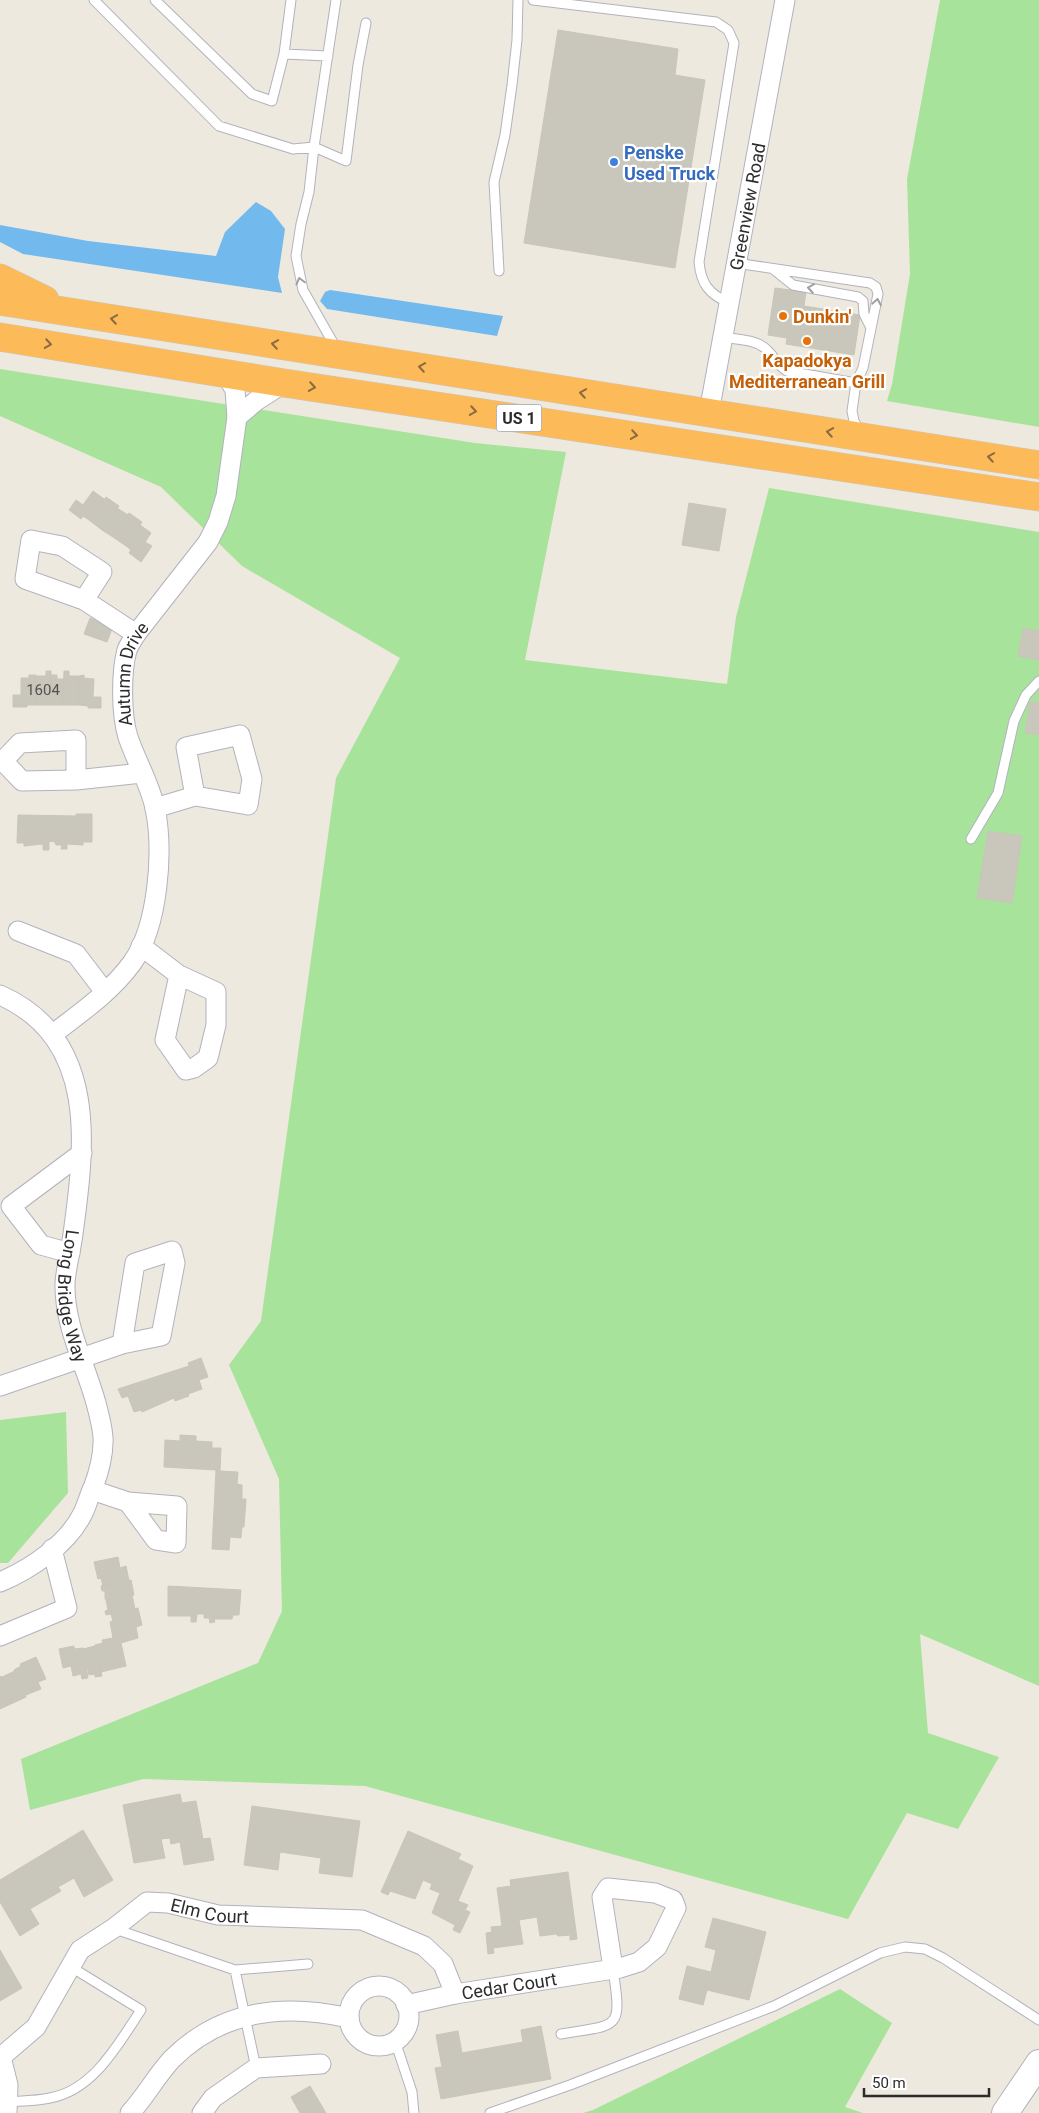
<svg xmlns="http://www.w3.org/2000/svg" width="1039" height="2113" viewBox="0 0 1039 2113" font-family="Roboto,sans-serif">
<style>
.green{fill:#a8e39b}
.water{fill:#72b9ee}
.building{fill:#c9c7bc;stroke:#c9c5b7}
.lines{fill:none;stroke-linecap:round;stroke-linejoin:round}
.lane-casing{stroke:#b2b2bf;stroke-width:11}
.street-casing{stroke:#b2b2bf;stroke-width:21}
.secondary-casing{stroke:#b2b2bf;stroke-width:28}
.highway-casing{stroke:#c8c8c8;stroke-width:29}
.lane{stroke:#fff;stroke-width:9}
.street{stroke:#fff;stroke-width:19}
.secondary{stroke:#fff;stroke-width:26}
.highway{stroke:#fdba59;stroke-width:28}
.oneway{stroke:#a0a0a0}
.oneway2{stroke:#8a6c40}
.shop-dot{fill:#3f7fe0;stroke:#fff;stroke-width:2}
.food-dot{fill:#e8710a;stroke:#fff;stroke-width:2}
.labels{text-anchor:middle;dominant-baseline:central;stroke-width:4.5;stroke-linejoin:round;paint-order:stroke}
.number-label{font-size:15px;fill:#535350}
.shield{fill:#fff;stroke:#6b6b6b;stroke-width:1}
.shield-label{font-size:16px;font-weight:bold;fill:#2c2c2c}
.shop-label{font-size:18px;font-weight:bold;fill:#366cbe;stroke:#fff;text-anchor:start}
.street-label{font-size:18px;fill:#2c2c2c;stroke:#fff}
.food-label{font-size:18px;font-weight:bold;fill:#c56008;stroke:#fff;text-anchor:start}
</style>
<rect width="100%" height="100%" fill="#ede9de"/>
<path class="green" d="M940,0H1039V427L887,401L892,384L910,274L907,179Z
M0,369L475,443L566,452L525,660L727,684L736,617L769,488L1039,532V1686L920,1634L928,1733L999,1757L958,1829L907,1813L848,1919L365,1786L143,1779L30,1810L21,1759L258,1663L282,1611L279,1479L229,1365L261,1321L336,778L400,658L242,566L161,487L0,416Z
M66,1412L68,1493L8,1563H0V1420Z
M840,1989L892,2023L845,2107L863,2113H583L593,2110Z"/>
<path class="water" d="M256,202L271,211L285,229L278,277L282,293L23,254L0,242V225L88,241L216,256L225,232Z
M330,290L503,316L497,336L327,309L320,301L325,292Z"/>
<path class="building" d="M558,30L678,49L675,75L705,80L675,268L524,243Z
M775,288L806,292L804,306L860,315L854,355L786,344L787,338L768,335Z
M93,491L104,499L89,520L83,516L81,519L69,510L76,500L83,505Z
M106,497L119,506L102,530L89,520Z
M689,503L726,509L719,551L682,545Z
M117,508L128,515L113,537L102,530Z
M129,513L142,522L126,546L113,537Z
M140,525L151,533L145,542L152,546L141,562L129,553L131,550L126,546Z
M90,618L113,626L107,642L84,634Z
M1023,628L1039,631V660L1018,656Z
M46,671H51V705H36V676H46Z
M64,671H69V676H79V705H63Z
M29,675H36V705H27V707H13V695H21V678H29Z
M51,675H57V679H64L63,705H51Z
M84,675V678L94,679L93,697H101V708H88V706L79,705V676Z
M1030,702L1039,703V735L1025,733Z
M76,814H92V842H83V845L67,844V849H61L62,845H56L55,842L49,841V850H43V844L24,846V843H17L18,815L76,816Z
M988,831L1022,836L1012,903L977,898Z
M201,1358L208,1377L199,1380L202,1389L188,1394L189,1396L175,1401L174,1398L142,1412L141,1410L134,1412L128,1396L122,1398L118,1389L189,1366L188,1363Z
M180,1435L196,1436V1441L212,1442V1448H221L220,1471L238,1472L237,1484L242,1485V1499H246L244,1527H242L241,1538L230,1537L229,1550L212,1549L216,1470L164,1467L165,1440L180,1441Z
M118,1557L120,1568L126,1566L129,1581L103,1586L101,1578L98,1579L94,1562Z
M131,1580L134,1595L107,1600L105,1599V1591H102L101,1586Z
M168,1586L241,1590L239,1615H233L232,1619H214L215,1622L210,1623L209,1618H204V1614H197L196,1622H191V1616H168Z
M132,1595L135,1609L106,1615L105,1611L108,1610L106,1600Z
M138,1608L142,1625L136,1627L138,1638L121,1643L113,1638L110,1622L113,1621L111,1614Z
M113,1638L121,1643L126,1666L101,1672L95,1645L103,1643L102,1640Z
M74,1646V1649L83,1648L88,1678L82,1679L81,1674L73,1676L71,1666L63,1668L59,1649Z
M95,1646L102,1676L95,1677V1674L89,1675L83,1649Z
M36,1657L46,1679L38,1682L41,1689L26,1695L14,1670L21,1666L20,1664Z
M15,1671L26,1697L13,1703L2,1677Z
M1,1676L13,1703L0,1709V1677Z
M180,1794L182,1803L196,1801L203,1839L210,1838L214,1860L184,1865L180,1842L171,1844L170,1838L161,1839L165,1858L134,1863L123,1805Z
M252,1806L360,1821L352,1877L319,1873L321,1858L280,1852L278,1870L244,1865Z
M83,1830L113,1880L84,1897L74,1878L58,1887L61,1891L30,1909L39,1924L20,1936L0,1902V1880Z
M408,1831L461,1854L458,1859L473,1866L458,1901L468,1905L465,1910L470,1912L460,1933L453,1930L455,1925L432,1913L440,1893L430,1889L432,1884L423,1880L415,1899L390,1891L388,1895L381,1892Z
M568,1872L577,1939L570,1940V1935L558,1936L556,1934L540,1936L537,1917L519,1920L523,1944L493,1948L494,1953L488,1954L486,1933L492,1932L491,1927L502,1926L497,1888L511,1886L510,1880Z
M713,1918L766,1932L749,2000L707,1990L703,2005L679,1999L687,1966L711,1972L716,1950L705,1947Z
M0,1950L22,1988L0,2001Z
M541,2026L551,2079L441,2099L435,2068L442,2067L436,2035L458,2031L462,2053L523,2042L521,2030Z
M310,2086L326,2113H300L291,2097Z"/>
<g class="lines">
<defs>
<path id="lane" d="M94,0L219,126L293,149L314,147L346,161L358,65L366,23
M155,0L252,94L272,101L284,54L291,0
M533,0L716,22L728,30L734,43L699,262C701,284 709,294 729,303
M284,54L328,56
M736,263L870,283L876,287L878,294L863,368L856,383L852,411L854,421L860,431
M773,269L793,285L858,297L863,301L864,314L871,328
M499,271L494,182L505,135L512,85L517,40L518,0
M723,337C737,340 758,339 768,351C775,358 778,366 787,371L856,383
M336,348L303,290L296,256L301,224L309,192L314,147L336,0
M971,839L998,793L1014,721L1026,695L1039,681
M115,1929L235,1970L308,1964
M235,1970L256,2068
M561,2034C620,2024 622,2031 613,1969
M395,2041L412,2092L414,2113
M8,2102C21,2101 36,2101 50,2098C94,2090 118,2044 141,2010L71,1967
M490,2113L570,2085L774,2006L880,1953L905,1947L925,1949L943,1958L1039,2020"/>
<g id="street">
<path d="M225,373L235,390L237,417L256,401L284,383"/>
<path id="s1" d="M709,412L785,0"/>
<path d="M84,600L25,579L31,540L62,546L102,572L84,600L136,634"/>
<path d="M76,780L22,781L3,761L20,743L76,740V780L142,773"/>
<path d="M155,808L195,796L186,747L240,735L252,779L248,805L195,796"/>
<path d="M18,931L76,954L105,992"/>
<path d="M141,946L179,975L216,992V1025L208,1058L194,1068L186,1070L165,1040L179,975"/>
<path id="s2" d="M0,995C99,1039 85,1146 73,1234C71,1250 66,1267 65,1283C64,1326 85,1363 96,1403C99,1414 102,1426 103,1437C104,1455 99,1472 93,1488C89,1496 87,1505 83,1513C68,1544 31,1569 0,1582"/>
<path id="s3" d="M53,1034C80,1013 111,992 132,963C158,927 164,852 155,808C150,784 136,761 128,737C121,715 121,672 127,650C129,645 133,639 136,634L208,542L218,522L226,496L237,417"/>
<path d="M70,1253L41,1245L11,1206L82,1153"/>
<path d="M0,1386L122,1344L161,1336L175,1263L172,1251L135,1263L122,1344"/>
<path d="M92,1490L128,1502L177,1506L176,1543L156,1540L128,1502"/>
<path d="M0,1636L67,1608L52,1549"/>
<circle cx="379" cy="2016" r="30"/>
<path id="s4" d="M406,2005L455,1994L620,1968L639,1962L657,1947L676,1908L673,1900L655,1893L608,1888L602,1897L613,1968"/>
<path id="s5" d="M7,2113L8,2085L1,2057L36,2027L80,1950L114,1928L147,1902L168,1903L218,1915L362,1920L424,1946L443,1964L455,1994"/>
<path d="M130,2113C146,2096 156,2076 172,2059C221,2010 284,2003 349,2018"/>
<path d="M202,2113L213,2098L256,2068L321,2064"/>
</g>
<path id="secondary" d="M1005,2113L1039,2063"/>
<path id="highway" d="M0,278L45,300
M0,301L1039,465
M0,337L284,383L1039,497"/>
</defs>
<use href="#lane" class="lane-casing"/>
<use href="#street" class="street-casing"/>
<use href="#secondary" class="secondary-casing"/>
<use href="#highway" class="highway-casing"/>
<use href="#lane" class="lane"/>
<use href="#street" class="street"/>
<use href="#secondary" class="secondary"/>
<use href="#highway" class="highway"/>
</g>
<defs><path id="oneway-chevron" d="M-2-3.5L2.5 0L-2 3.5" fill="none" stroke-width="1.6" stroke-linecap="round" stroke-linejoin="round" transform="scale(1.25)"/></defs>
<g class="oneway">
<use href="#oneway-chevron" transform="translate(300 281) rotate(-105)"/>
<use href="#oneway-chevron" transform="translate(811 288) rotate(-171)"/>
<use href="#oneway-chevron" transform="translate(877 302) rotate(-80)"/>
</g>
<g class="oneway2">
<use href="#oneway-chevron" transform="translate(114 319) rotate(-171)"/>
<use href="#oneway-chevron" transform="translate(48 344) rotate(9)"/>
<use href="#oneway-chevron" transform="translate(275 344) rotate(-171)"/>
<use href="#oneway-chevron" transform="translate(422 367) rotate(-171)"/>
<use href="#oneway-chevron" transform="translate(312 387) rotate(9)"/>
<use href="#oneway-chevron" transform="translate(583 393) rotate(-171)"/>
<use href="#oneway-chevron" transform="translate(473 411) rotate(9)"/>
<use href="#oneway-chevron" transform="translate(830 432) rotate(-171)"/>
<use href="#oneway-chevron" transform="translate(634 435) rotate(9)"/>
<use href="#oneway-chevron" transform="translate(991 457) rotate(-171)"/>
</g>
<circle class="shop-dot" cx="614" cy="162" r="5"/>
<g class="food-dot">
<circle cx="783" cy="316" r="5"/>
<circle cx="807" cy="341" r="5"/>
</g>
<g class="labels">
<g class="number-label">
<text x="43" y="690">1604</text>
</g>
<rect class="shield" x="496.5" y="404.5" width="45" height="27" rx="4"/>
<g class="shield-label">
<text x="519" y="418">US 1</text>
</g>
<g class="shop-label">
<text x="624" y="152">Penske<tspan x="624" dy="21">Used Truck</tspan></text>
</g>
<g class="street-label">
<text stroke="none"><textPath href="#s1" startOffset="209">Greenview Road</textPath></text>
<text stroke="none"><textPath href="#s3" startOffset="408">Autumn Drive</textPath></text>
<text stroke="none"><textPath href="#s2" startOffset="335">Long Bridge Way</textPath></text>
<text stroke="none"><textPath href="#s5" startOffset="338">Elm Court</textPath></text>
<text stroke="none"><textPath href="#s4" startOffset="105">Cedar Court</textPath></text>
</g>
<g class="food-label">
<text x="793" y="316">Dunkin'</text>
<text x="807" y="360" text-anchor="middle">Kapadokya<tspan x="807" dy="21">Mediterranean Grill</tspan></text>
</g>
</g>
<path d="M864 2088v8h125v-8" fill="none" stroke="#2c2c2c" stroke-width="2.5"/>
<text x="872" y="2088" font-size="15" fill="#2c2c2c" stroke="#ffffff" stroke-width="4" paint-order="stroke">50 m</text>
</svg>
